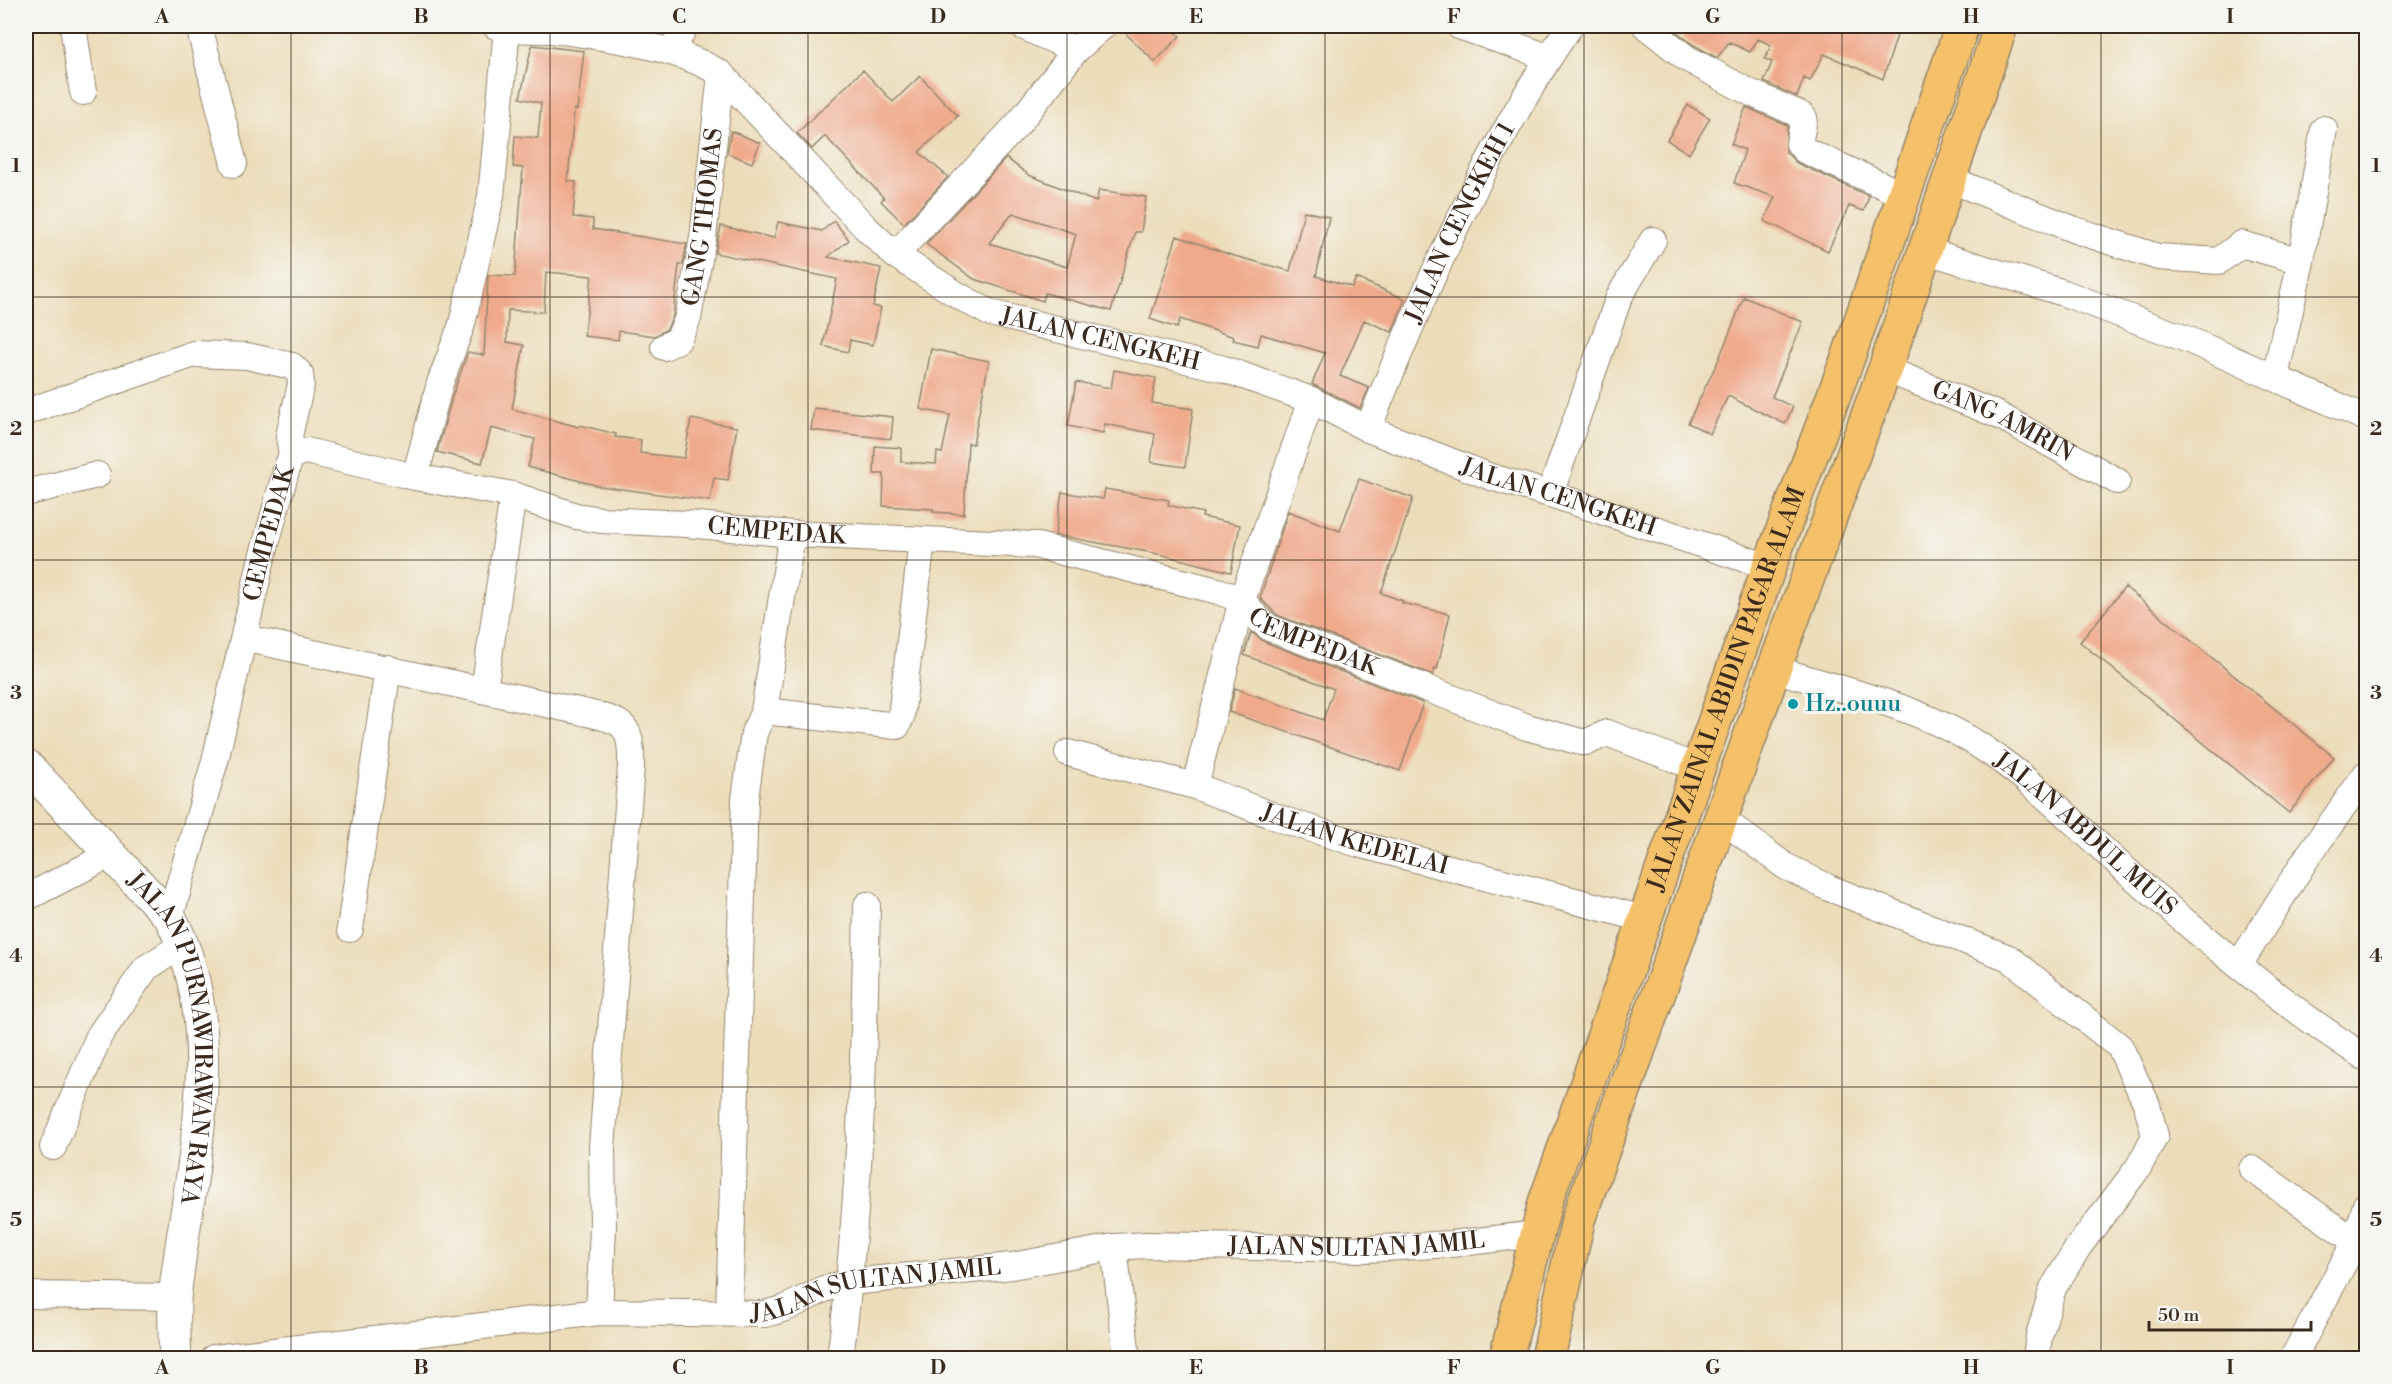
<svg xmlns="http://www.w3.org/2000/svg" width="2392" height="1384" viewBox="0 0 2392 1384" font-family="'Libre Bodoni',serif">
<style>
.building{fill:#efa98b;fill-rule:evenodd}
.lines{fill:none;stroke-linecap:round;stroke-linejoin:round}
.minor-casing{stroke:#94846c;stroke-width:28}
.tertiary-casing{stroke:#94846c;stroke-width:34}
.trunk-casing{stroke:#94846c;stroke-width:36}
.minor{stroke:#fff;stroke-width:26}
.tertiary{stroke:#fff;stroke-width:32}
.trunk{stroke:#f4c16a;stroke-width:33}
.grid{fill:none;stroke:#3b2a1e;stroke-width:1.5;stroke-opacity:0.55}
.culture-dot{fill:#0f9aa8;stroke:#f6f6f2;stroke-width:2}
.labels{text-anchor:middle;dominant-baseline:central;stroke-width:6;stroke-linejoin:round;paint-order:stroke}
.street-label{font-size:24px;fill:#3b2a1e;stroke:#f6f6f2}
.culture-label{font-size:24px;fill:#0d838f;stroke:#f6f6f2;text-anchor:start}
.neatline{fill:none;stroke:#3b2a1e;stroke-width:2}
.grid-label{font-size:20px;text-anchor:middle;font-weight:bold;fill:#3b2a1e}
</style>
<rect width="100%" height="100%" fill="#f6f6f2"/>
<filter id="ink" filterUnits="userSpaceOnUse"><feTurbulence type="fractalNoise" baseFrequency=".0167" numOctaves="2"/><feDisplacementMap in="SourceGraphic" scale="12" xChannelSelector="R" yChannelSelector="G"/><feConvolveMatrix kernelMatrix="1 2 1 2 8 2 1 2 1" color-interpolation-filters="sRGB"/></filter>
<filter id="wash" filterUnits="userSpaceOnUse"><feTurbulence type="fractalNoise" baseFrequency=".008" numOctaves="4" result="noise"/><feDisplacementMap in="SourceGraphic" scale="24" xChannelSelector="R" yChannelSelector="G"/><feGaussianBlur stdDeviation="1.35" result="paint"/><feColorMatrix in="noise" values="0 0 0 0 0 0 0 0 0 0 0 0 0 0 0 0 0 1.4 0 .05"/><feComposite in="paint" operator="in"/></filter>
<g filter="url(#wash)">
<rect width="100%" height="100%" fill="#ecddba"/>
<g id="blocks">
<path class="building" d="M1118,26H1168L1180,36L1155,62Z
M1669,26H1900L1883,79L1824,54L1810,81L1804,78L1797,97L1764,82L1772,62L1765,59L1771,45L1758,39L1750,52L1729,42L1717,58L1694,45Z
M532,45L584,51L577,110L574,109L568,181L576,182L573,217L593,219V229L687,244L683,265H679L673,316L667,329L655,336L619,331L618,340L584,336L592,276L546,272L544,312L508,310L507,342L524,345L512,409L579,427L580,425L616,434L615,437L641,440L640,453L684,458L691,419L737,427L728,480L714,478L710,501L599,486L528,467L535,439L491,428L482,463L437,452L453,394L468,352L484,355L488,275L515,276L523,168L513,167L515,136L538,138L541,103L520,98Z
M863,70L893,102L920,76L958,116L919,152L948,177L904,224L881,201L884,198L825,136L812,149L797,133Z
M1688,105L1710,118L1689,154L1667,140Z
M1746,107L1787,125L1786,152L1797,163L1869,196L1864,211L1849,206L1828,251L1764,221L1775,197L1734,183L1745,150L1731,144Z
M731,131L760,143L752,163L727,153Z
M1006,158L1029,175L1096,202L1099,190L1146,197L1141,232H1135L1111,311L1045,293L1043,301L974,279L926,244ZM1013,213L1076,234L1067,267L989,243Z
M1304,211L1329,217L1316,276L1352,287L1356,278L1405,299L1392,332L1364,320L1340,376L1369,388L1360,408L1312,384L1325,353L1261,334L1258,346L1233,340L1234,337L1180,319L1177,328L1150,319L1177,236L1231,255L1290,271Z
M834,221L849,240L828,257L881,268L873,306L881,308L873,345L850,340L848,352L823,346L837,279L715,253L721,226L774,238L778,222L822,231Z
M1744,297L1803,322L1772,397L1793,407L1785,424L1728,396L1710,434L1688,423L1718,361Z
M931,349L989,361L973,444L968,443L964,514L933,512V509L883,506L884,474H874L875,446L901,448V462L936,464L937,452L942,453L950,415L920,409Z
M1114,370L1156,378L1152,403L1193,409L1185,467L1151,462L1155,434L1105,424L1103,433L1068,426L1076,382L1111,388Z
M814,408L893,417L891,439L811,430Z
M1359,479L1413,498L1381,593L1403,601L1402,603L1450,614L1437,669L1435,668L1433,675L1277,615L1260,598L1288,511L1340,531Z
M1105,489L1169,500L1168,505L1203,513L1202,517L1240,525L1231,572L1159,554L1055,535L1062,492L1103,499Z
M2125,587L2334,757L2289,813L2080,642Z
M1251,632L1265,642L1423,703L1400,771L1229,712L1235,688L1323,720L1334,689L1244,655Z"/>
</g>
</g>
<g filter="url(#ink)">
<use href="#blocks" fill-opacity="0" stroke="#94846c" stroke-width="1.5"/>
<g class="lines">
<defs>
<g id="minor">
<path d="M73,26L83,92"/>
<path d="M199,26L234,164"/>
<path id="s1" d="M496,26C516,32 539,28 561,31C611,38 679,47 721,74L865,227L895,255L959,296L990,313L1224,369L1311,400L1368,429L1491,477L1550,494L1769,567"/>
<path d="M1022,26L1076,50"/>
<path d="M1459,26L1548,57"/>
<path d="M1646,26L1686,58L1749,92L1801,115L1804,118L1799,144L1804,150L1904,195"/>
<path d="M671,52L685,26"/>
<path d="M1949,179L2075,230L2158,257L2219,261L2241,244L2301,261"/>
<path d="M1924,250L2064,293L2189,340L2366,418"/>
<path d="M895,255L1017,125L1076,50L1103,26"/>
<path id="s2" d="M664,347L678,340L688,318L703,238L721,74"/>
<path id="s3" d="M1885,369L1998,415L2117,481"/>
<path d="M2275,377L2301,261L2324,129"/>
<path d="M26,412L194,354L247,356L292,366L300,374L301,384L289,436L292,455"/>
<path id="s4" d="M1368,429C1424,290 1485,150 1570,26"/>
<path d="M415,477L440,383L462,324L491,196L507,29"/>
<path d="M26,493L97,475"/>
<path d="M1550,494L1619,297L1653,240"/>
<path d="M244,638L583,712C624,722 632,722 631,767L602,1147L603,1228L599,1312"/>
<path id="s5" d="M1774,669C1846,691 1927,708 1989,752C2039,786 2082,831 2127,871C2202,938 2282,1004 2366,1058"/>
<path d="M484,690L513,495"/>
<path d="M764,711L897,726L901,717L922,540"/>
<path id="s6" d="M1068,753L1195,786L1287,821L1362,845L1644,919"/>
<path d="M1195,786L1242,600L1311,400"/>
<path d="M1720,818L1785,866L1829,888L2009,958L2120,1047L2147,1105L2155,1136L2138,1168L2079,1246L2053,1288L2039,1336L2036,1358"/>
<path d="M26,898L109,855"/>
<path id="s7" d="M170,917L215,761L261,562L287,467L292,455L306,451L415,477L513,495L576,516L601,520L687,524L792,534L1034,545L1218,591L1242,600L1257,618L1270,628L1527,727L1581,742H1587L1607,733L1698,768"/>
<path d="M350,929L388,668"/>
<path d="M2239,965L2306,859L2366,774"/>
<path d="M53,1147L99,1036L146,968L184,944"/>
<path d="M2252,1169L2366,1249"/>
<path d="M1114,1247L1127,1358"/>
<path d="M26,1295L175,1297"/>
<path d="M729,1313L745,799L754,733L764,711L792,534"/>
<path id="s8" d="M214,1358L599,1312L765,1314L786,1308L824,1289L850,1282L1012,1266L1114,1247L1146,1245L1366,1249L1451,1244L1537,1234"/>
<path d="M840,1358C860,1209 864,1056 867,905"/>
<path d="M2293,1358L2355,1242L2366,1205"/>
</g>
<g id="tertiary">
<path id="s9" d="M26,765L170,917C231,1033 189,1171 175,1294C173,1315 175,1337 175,1358"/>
</g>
<g id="trunk">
<path id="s10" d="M1506,1358L1545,1203L1769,567L1849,355L1962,26"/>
<path d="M1548,1358L1578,1220L1774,669L1885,369L2001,26"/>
</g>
</defs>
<use href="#minor" class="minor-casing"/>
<use href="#tertiary" class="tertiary-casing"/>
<use href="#trunk" class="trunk-casing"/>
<use href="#minor" class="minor"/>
<use href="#tertiary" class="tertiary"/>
<use href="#trunk" class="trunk"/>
</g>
</g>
<path class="grid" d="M291,26V1358M550,26V1358M808,26V1358M1067,26V1358M1325,26V1358M1584,26V1358M1842,26V1358M2101,26V1358M26,297H2366M26,560H2366M26,824H2366M26,1087H2366"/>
<circle class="culture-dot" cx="1793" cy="704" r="6"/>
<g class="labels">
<g class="street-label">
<text stroke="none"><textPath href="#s2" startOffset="142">GANG THOMAS</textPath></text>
<text stroke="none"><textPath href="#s4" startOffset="226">JALAN CENGKEH 1</textPath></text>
<text stroke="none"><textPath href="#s1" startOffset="708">JALAN CENGKEH</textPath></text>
<text stroke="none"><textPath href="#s3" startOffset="129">GANG AMRIN</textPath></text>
<text stroke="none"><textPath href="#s1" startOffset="1194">JALAN CENGKEH</textPath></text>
<text stroke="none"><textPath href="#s7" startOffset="972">CEMPEDAK</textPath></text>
<text stroke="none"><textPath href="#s7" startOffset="396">CEMPEDAK</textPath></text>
<text stroke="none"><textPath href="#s7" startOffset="1530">CEMPEDAK</textPath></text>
<text stroke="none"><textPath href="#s10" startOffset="705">JALAN ZAINAL ABIDIN PAGAR ALAM</textPath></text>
<text stroke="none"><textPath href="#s5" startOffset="358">JALAN ABDUL MUIS</textPath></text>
<text stroke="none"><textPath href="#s6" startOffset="300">JALAN KEDELAI</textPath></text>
<text stroke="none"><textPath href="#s9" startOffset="328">JALAN PURNAWIRAWAN RAYA</textPath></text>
<text stroke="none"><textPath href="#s8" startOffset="1154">JALAN SULTAN JAMIL</textPath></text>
<text stroke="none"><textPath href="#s8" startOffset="668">JALAN SULTAN JAMIL</textPath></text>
</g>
<g class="culture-label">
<text x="1805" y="704">Hz..ouuu</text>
</g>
</g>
<rect width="2392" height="1384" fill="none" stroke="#f6f6f2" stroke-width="66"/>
<path d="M2149 1321v9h162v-9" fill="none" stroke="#3b2a1e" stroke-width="3"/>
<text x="2158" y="1321" font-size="18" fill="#3b2a1e" stroke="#f6f6f2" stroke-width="4.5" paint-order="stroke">50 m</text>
<rect x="33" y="33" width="2326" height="1318" class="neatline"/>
<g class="grid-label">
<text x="162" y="23">A</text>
<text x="421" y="23">B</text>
<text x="679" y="23">C</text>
<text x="938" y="23">D</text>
<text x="1196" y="23">E</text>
<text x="1454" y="23">F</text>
<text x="1713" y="23">G</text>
<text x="1971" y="23">H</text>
<text x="2230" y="23">I</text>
<text x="16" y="172">1</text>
<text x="2376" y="172">1</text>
<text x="16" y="435">2</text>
<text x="2376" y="435">2</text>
<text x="16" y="699">3</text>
<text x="2376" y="699">3</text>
<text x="16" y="962">4</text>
<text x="2376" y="962">4</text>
<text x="16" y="1226">5</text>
<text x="2376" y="1226">5</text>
<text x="162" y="1374">A</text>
<text x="421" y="1374">B</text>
<text x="679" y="1374">C</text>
<text x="938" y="1374">D</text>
<text x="1196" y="1374">E</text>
<text x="1454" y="1374">F</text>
<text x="1713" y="1374">G</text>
<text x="1971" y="1374">H</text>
<text x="2230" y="1374">I</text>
</g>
</svg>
